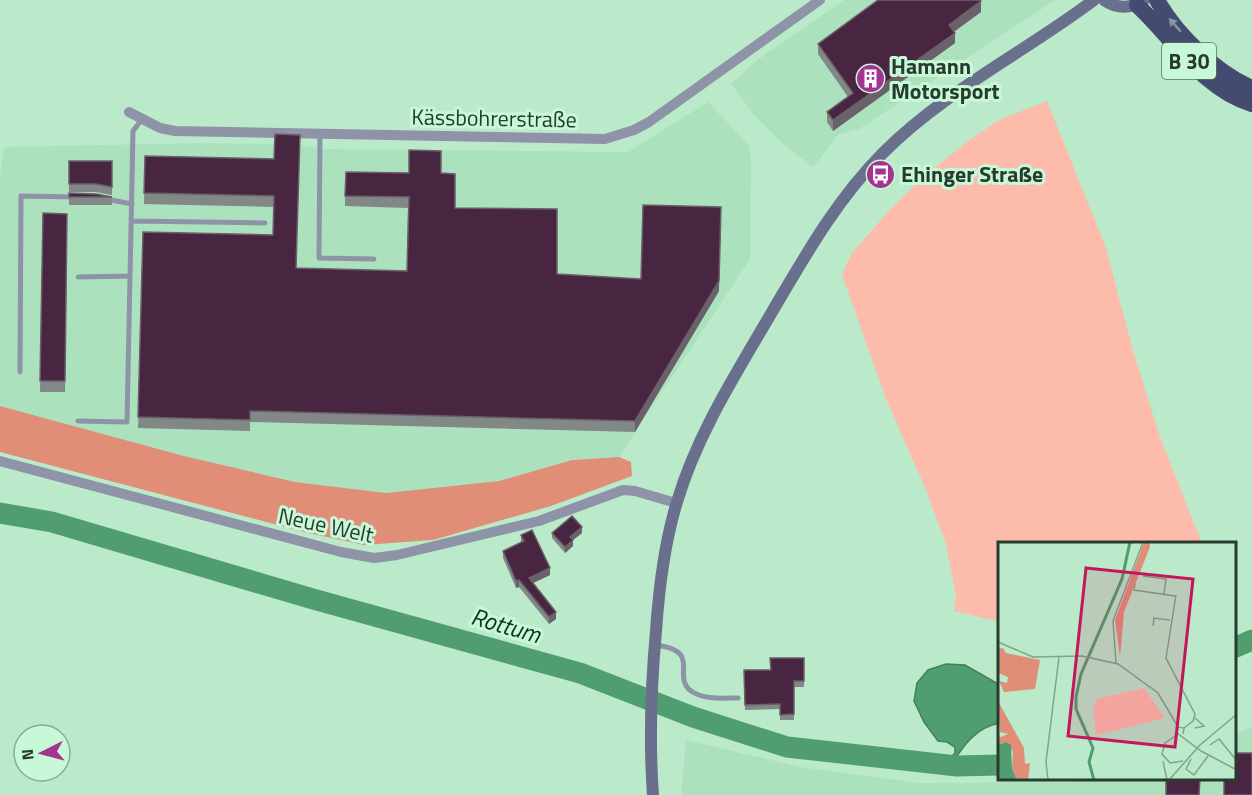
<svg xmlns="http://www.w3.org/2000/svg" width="1252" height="795" viewBox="0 0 1252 795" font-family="'Titillium Web',sans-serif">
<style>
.built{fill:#abe2bd}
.green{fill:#fdbcab}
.forest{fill:#e18e78}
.water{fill:#509e6f;stroke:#44805c;stroke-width:1.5}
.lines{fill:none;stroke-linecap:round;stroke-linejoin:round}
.river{stroke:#509e6f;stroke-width:21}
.service{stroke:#8e93a7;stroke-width:5}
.minor{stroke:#8e93a7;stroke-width:10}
.secondary{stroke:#696f8c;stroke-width:12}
.trunk{stroke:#444b70;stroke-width:16}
.wall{fill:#818886}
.shaded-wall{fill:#6a616a}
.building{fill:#482641;stroke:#6a616a;stroke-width:1.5}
.oneway{fill:#7f999e}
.labels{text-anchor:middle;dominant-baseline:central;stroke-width:6;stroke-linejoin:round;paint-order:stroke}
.shield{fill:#c7f8d7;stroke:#587461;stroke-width:1.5}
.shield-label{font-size:21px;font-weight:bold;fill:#283b2e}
.poi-label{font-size:22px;font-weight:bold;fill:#283b2e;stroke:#c7f8d7;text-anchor:start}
.street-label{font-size:22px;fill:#283b2e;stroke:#c7f8d7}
.water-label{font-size:24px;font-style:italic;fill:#0f321e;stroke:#c7f8d7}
.inset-river{fill:none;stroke:#509e6f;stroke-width:3}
.inset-road{fill:none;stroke:#80a48c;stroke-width:1.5}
.view{fill:#c2185b;fill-opacity:0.15;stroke:#c2185b;stroke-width:3}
.inset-edge{fill:none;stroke:#283b2e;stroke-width:3}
</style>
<rect width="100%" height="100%" fill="#baeaca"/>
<path class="built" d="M844,0H1055L859,129L839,134L813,167L783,144L755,116L731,84L756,61Z
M708,102L749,145L751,161L750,259L619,457L572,460L499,481L386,493L295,482L184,456L0,406V175L4,147L201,143L301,145L323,149L628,152Z
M1252,727V795H681L686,740L800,767L919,783L1069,782L1086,778H1236V734Z"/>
<path class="green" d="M1047,101L1106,248L1134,354L1160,437L1202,543H1000V622L954,611L956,596L946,544L926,490L886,399L842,275L852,253L887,213L923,177L967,142L999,120Z"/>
<path class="forest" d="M0,406L184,456L295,482L386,493L499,481L572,460L619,457L631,462L632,476L551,506L433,540L364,545L308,533L0,452Z"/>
<path class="water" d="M946,664L965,665L1000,685V723C976,727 963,746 951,765L944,764L955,753V747L947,742L938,741L924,722L914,701L917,683L928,670Z"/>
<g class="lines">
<path class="river" d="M0,513L52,522L313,599L580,673L693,717L787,747L957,766L1000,765
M1236,647L1252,640"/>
<path class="service" d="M320,134L319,258L374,259
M106,199L132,204
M132,221L265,223
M78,277L130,276
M20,372L21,196L76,197
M78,421L127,422L133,131L142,119
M656,645C703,651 671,676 691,691C704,700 723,698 738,698"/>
<path class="minor" d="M129,112L160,128L175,131L605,139L634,130L649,122L820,0
M0,461L341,552L374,558L397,555L539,521L623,490L635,491L676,503"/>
<path class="secondary" d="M1104,0C1117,9 1131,9 1144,0
M653,795C649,740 651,686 656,631C659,587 664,544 677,502C697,434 737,372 772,312C805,256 837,199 883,153C945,91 1025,52 1094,0"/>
<path class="trunk" d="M1157,0C1176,34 1216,73 1252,88
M1137,5C1174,39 1201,88 1252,104"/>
</g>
<path class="wall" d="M981,12L954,32L955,43L833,131L827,122V112L848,97L818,54V44Z
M145,156L274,159L296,268L407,271L408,208L345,206V196L409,173H441L455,208L557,274L719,291L635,432L250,422V431L138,428L143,232L273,235L274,207L144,204Z
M69,161H112V195L96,192H69Z
M69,193L112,197V205H69Z
M43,213L67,214L65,392H40Z
M552,533H582L573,540V546L565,553L552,538Z
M521,535L550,575L533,583L556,619L549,624L519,587L516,588L503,558V551L521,543Z
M804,658V687H794V720H780V709L745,710L744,670H771Z"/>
<path class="shaded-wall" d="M981,1V12L949,35V25Z
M955,33V43L833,131V120Z
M721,207L719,291L635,432V421Z
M582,527V533L570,542V537Z
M573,540V546L565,553V547Z
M550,568V575L529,585V578Z
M519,580V587L516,588V581Z
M556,612V619L549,624V617Z"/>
<path class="building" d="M878,0H980L981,1L949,25L955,33L833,120L827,112L853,93L818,44Z
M275,134L300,135L296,268L407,271L409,197L345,196L346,172L409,173V150L441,151V173L455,174V208L557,209V274L641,279L643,205L721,207L719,281L635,421L250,411V420L138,417L143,232L273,235L274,196L144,193L145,156L274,159Z
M69,161H112V187L96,184H69Z
M69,193L96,194L112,197H69Z
M43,213L67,214L65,381H40Z
M572,516L582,527L570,537L573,540L565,547L552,533Z
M532,530L550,568L529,578L556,612L549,617L519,580L516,581L503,551L524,541L521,535Z
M770,658H804V681H794V714L780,715V704L745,705L744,670H771Z
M1236,753H1252V795H1224V778H1236Z
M1166,778H1200L1199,795H1166Z"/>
<defs><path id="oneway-solid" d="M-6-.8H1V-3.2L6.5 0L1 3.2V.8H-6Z" transform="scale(1.5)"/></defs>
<use class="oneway" href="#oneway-solid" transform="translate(1175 25) rotate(-131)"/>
<defs>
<symbol id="building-disc" viewBox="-11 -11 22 22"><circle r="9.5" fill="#a43491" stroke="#c7f8d7"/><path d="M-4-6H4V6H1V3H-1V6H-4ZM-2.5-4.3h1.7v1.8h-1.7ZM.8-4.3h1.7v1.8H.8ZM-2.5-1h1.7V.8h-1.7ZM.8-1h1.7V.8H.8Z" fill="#fff"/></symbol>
<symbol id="bus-disc" viewBox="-11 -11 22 22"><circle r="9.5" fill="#a43491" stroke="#c7f8d7"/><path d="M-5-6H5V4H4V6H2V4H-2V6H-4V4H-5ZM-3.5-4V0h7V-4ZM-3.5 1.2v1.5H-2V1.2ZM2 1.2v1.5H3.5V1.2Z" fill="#fff"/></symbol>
</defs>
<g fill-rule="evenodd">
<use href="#building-disc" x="854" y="62" width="33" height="33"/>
<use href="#bus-disc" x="864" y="158" width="33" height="33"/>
</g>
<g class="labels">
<rect class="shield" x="1162" y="43" width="54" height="36" rx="4.5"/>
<g class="shield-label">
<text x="1189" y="61">B 30</text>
</g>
<g class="poi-label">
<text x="891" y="66">Hamann<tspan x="891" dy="25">Motorsport</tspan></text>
<text x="901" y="174">Ehinger Straße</text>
</g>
<g class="street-label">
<text transform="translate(494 118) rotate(1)">Kässbohrerstraße</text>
<text transform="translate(326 525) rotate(12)">Neue Welt</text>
</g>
<g class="water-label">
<text transform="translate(506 625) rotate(16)">Rottum</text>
</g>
</g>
<g transform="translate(998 542)">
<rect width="238" height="238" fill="#baeaca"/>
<path d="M146,146L167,176L98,193L95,170L99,157Z" fill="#fdbcab"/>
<path d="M146,0H152V5L126,70L122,115L117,78ZM5,106L8,111L42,118L37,147L6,150L1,139L9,141L10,135L0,131V107ZM0,159L26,206L27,222L32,221L30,238H19L14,227L15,210L8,200L0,203V196L10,192L2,190Z" fill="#e18e78"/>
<path d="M8,200L13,203L14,227L19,238H0V203Z" fill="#509e6f"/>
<path class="inset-river" d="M96,238L91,220L95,206L78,167V155L83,132L124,37L132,0"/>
<path class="inset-road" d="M145,34L168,37L166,52M137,42L136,48L177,54M178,53L168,116L197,172L195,179L186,186M155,84L156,76L172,78M0,100L35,115L84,114L120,122L160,151L180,185M118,121L115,79L145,0M197,176L206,184L197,186M180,192L167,201L164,212L172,221L185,219M185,192L186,186L180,185L179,191L203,209L239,228M212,203L221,197L239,219M193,217L188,227L196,233L210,214M165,219L169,238M50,238L48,220L61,115M171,238L202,203L239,172"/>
<path class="view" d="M88,26L195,37L177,205L70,194Z"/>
<rect width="238" height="238" class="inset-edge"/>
</g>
<g transform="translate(42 753) rotate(264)"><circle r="28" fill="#c7f8d7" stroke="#87ac93" stroke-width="1.5"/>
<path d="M0-4.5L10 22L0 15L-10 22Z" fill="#a43491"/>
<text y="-9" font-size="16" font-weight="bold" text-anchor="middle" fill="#283b2e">N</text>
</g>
</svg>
